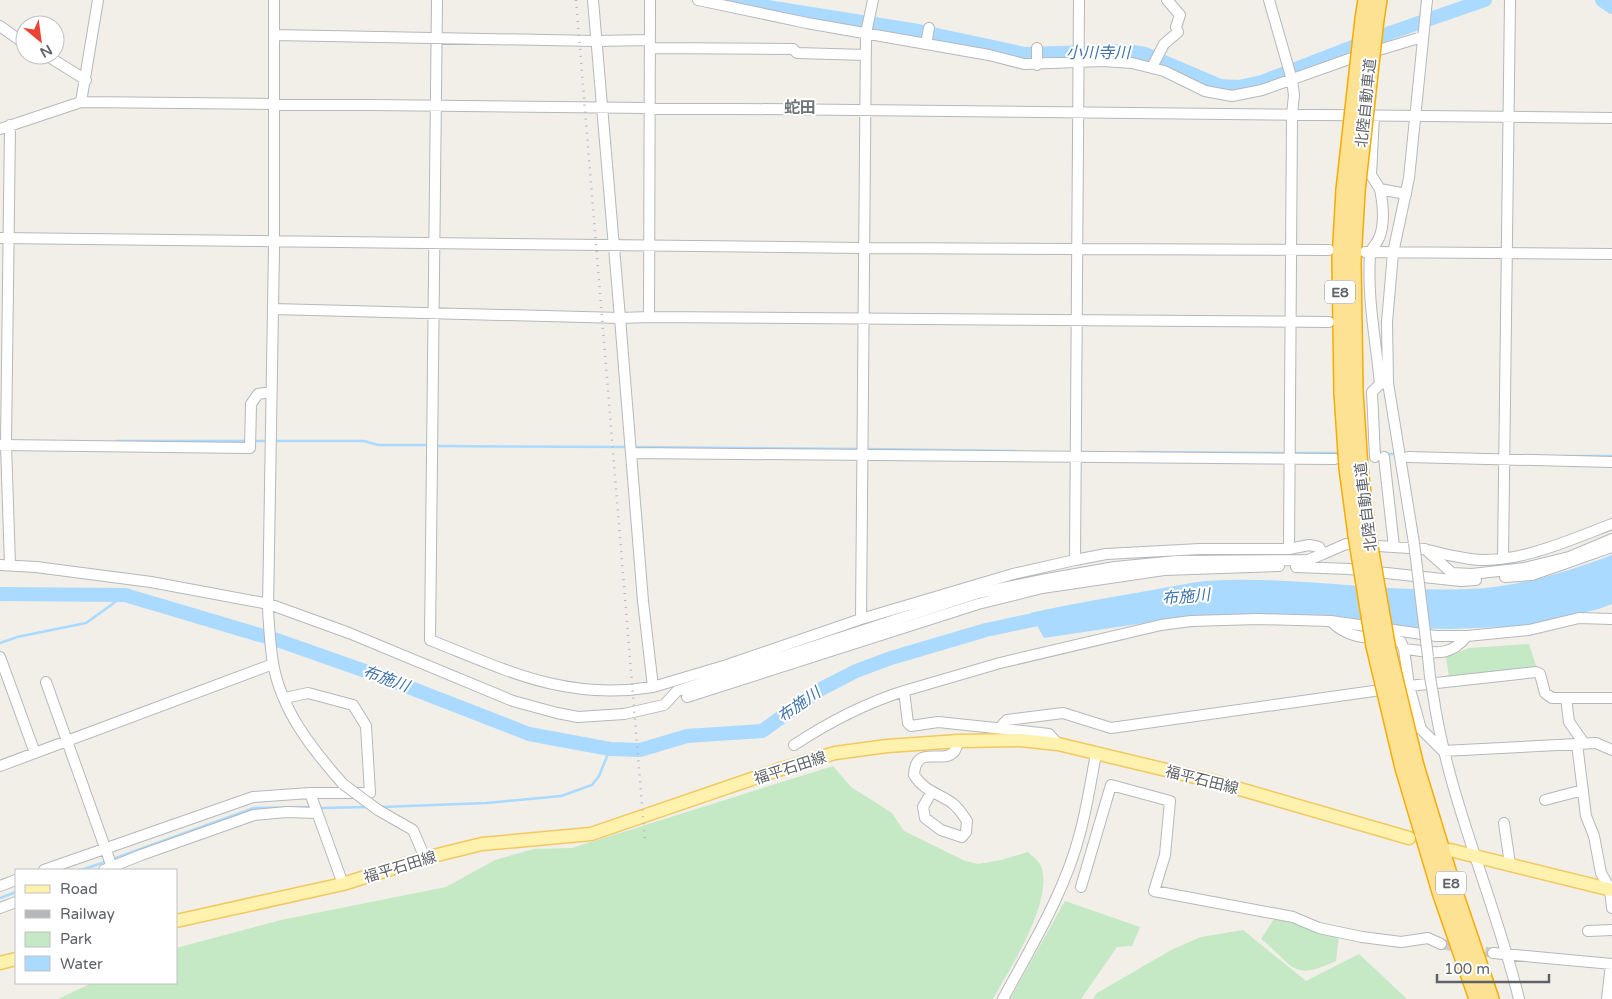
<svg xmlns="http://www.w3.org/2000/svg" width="1612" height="999" viewBox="0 0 1612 999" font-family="'Varela Round','Noto Sans JP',sans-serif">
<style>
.green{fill:#c5e8c5}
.water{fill:#aadaff}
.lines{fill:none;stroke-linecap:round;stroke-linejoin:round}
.stream{stroke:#aadaff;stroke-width:2.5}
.river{stroke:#aadaff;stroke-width:14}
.minor-tunnel{stroke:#ccccc8;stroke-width:10;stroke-dasharray:10 5;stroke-linecap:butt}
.minor-casing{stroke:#b5b8bc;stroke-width:12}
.major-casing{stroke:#f2c960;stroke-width:15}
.highway-casing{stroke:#f9ab00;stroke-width:18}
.minor{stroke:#fff;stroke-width:10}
.major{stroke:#fff2af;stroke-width:12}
.highway{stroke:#fde293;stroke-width:15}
.rail{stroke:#b6b7b8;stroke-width:2.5;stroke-dasharray:1 6;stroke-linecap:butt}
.minor-bridge-casing{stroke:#b5b8bc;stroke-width:12;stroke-linecap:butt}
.highway-bridge-casing{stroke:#f9ab00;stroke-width:18;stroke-linecap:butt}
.minor-bridge{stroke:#fff;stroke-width:10}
.highway-bridge{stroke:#fde293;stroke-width:15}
.labels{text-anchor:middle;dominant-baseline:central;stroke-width:4;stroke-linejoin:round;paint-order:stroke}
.shield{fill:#fff;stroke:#8f9295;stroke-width:1}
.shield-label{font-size:14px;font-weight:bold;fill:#5f6368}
.street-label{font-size:15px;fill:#5f6368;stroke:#fff}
.water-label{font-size:16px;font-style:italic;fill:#4174aa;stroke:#fff}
.neighbourhood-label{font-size:16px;font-weight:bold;fill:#70757a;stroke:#fff}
</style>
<rect width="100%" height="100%" fill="#f1efe8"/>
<path class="green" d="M1529,644L1537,669L1449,677L1446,657L1469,648Z
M833,766L851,787L892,813L904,831L965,861L978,864L1001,860L1028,852C1032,856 1039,861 1041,866C1054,901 1010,968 993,999H58L92,983H176V948L281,920L446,887L495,860L534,849L572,848Z
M1065,901L1140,927L1132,946L1117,947L1081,999H1010Z
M1274,919L1287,920L1339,936L1336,961C1291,982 1295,966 1261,939Z
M1243,930L1306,981L1359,954L1407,999H1093L1097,993L1173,949L1201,937Z"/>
<path class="water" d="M1612,555V604L1599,609L1526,626L1450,629L1346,627L1284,616L1171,619L1044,638L1030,613C1071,604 1112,597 1153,590C1170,587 1188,583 1205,581C1293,575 1381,593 1469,589C1518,587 1567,572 1612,555Z"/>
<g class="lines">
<path class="stream" d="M116,441H248
M254,441H268
M274,441H364L378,445H430
M436,446L628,447
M633,447L860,449
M866,449L1015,451
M1138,452L1288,453
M1293,453H1340
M1385,454H1393
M1566,456H1612
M0,643L17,637L86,623L125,595
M382,807L486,803L561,796L592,785L599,776L610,749
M319,808L369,807
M113,859L254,808L311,807
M81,870L108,861
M0,898L16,892"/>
<path class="river" d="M724,0L918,31L1025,54L1127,51L1145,54L1220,86L1239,87L1262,82L1378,37L1485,0
M1602,0L1612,7
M0,594L125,595L280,641L385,678L529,734L610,749L640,750L687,736L762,731L821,689L856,671L891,658L986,630L1052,616"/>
<path class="minor-tunnel" d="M1441,944L1493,953"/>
<defs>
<path id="minor" d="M274,0V248L268,609C269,627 270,645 273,663C281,710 312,749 343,784
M437,0L430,640C508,671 566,701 653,687L643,601L620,318L649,317L650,0
M698,0L807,23L989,55L1024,64L1103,61L1132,63L1164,71L1205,91L1232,96L1262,90L1349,59L1422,37
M1079,0L1075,560L1106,554L1200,549H1289L1309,545L1319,547L1323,554L1346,544L1425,549L1452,573L1472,574L1525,568L1569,557L1612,539
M1269,0L1292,80L1294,95L1292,115L1289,549
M0,26L25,44
M274,35L596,41L650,40
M926,44L929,28
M650,48L793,49L797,53L866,55
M46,55L86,80
M1037,65V48
M1152,67L1164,44L1178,32L1176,27L1180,15L1167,0
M81,102L98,0
M1374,116L1371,175L1380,189
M10,125L6,445L10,565
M0,129L81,102L1612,118
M0,238L864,248L1329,250
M1365,252L1612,254
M273,309L620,318L593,0
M649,317L1329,322
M1380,384C1376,341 1367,298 1370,255C1371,248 1377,244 1379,238C1385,224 1383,204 1380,189L1406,194
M0,445L250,448L251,404L258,394L271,392
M631,453L1335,459
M1375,457L1372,392L1380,384L1385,383
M1384,457L1394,547
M1408,457L1612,462
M1414,543L1388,383L1387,322L1393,253L1409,178L1427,0
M1428,550C1442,554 1456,557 1470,559C1516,565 1570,540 1612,524
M1503,558L1510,0
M0,565L36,567L151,582L269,604L349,633L513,701L557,713L578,717L624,714L664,705L677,691L978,593L1047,579L1115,567L1177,561L1308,560L1323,554
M1296,567L1349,569L1461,581L1476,580
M1505,577L1532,575L1612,547
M861,619L1013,574L1075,560
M1467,636L1529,630L1579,618L1612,619
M1404,649L1401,642L1396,640C1373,638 1348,640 1331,621L1436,636H1467C1448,660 1431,651 1404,649L1409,686L1536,672L1540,674L1545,693L1552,698H1612
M0,657L35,753
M1428,657L1430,677
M46,682L113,870
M653,687L727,665L861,619L866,33L873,0
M1433,694C1448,799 1494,897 1519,999
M687,697L978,604L1042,588L1164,570L1279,566
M1566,698L1569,722L1584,743
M1005,729L938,722L911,726L908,723L904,691L1000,663L1161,625L1191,621L1258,619L1331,621
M1058,744L1049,734L1005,729L1002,725L1007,720L1063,713L1111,728L1409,686L1421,729L1443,751L1596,743L1612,750
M1577,744L1586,816L1594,836L1601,873L1610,889L1612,908
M794,745C829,722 863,704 904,691
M0,766L273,664
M310,793L343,884
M931,793L923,807L925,818L941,830L962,837L966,832L967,821C963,815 958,807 952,803C938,793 924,791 914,775C916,743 941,765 954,752C956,750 957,744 959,741
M1545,800L1583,790
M378,810L413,830L425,858
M1504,823L1510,864
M44,870L253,797L310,793H370L366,726L353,705L308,693L285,698
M104,870L141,855L254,815L287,812L317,813
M0,886L16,880
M1081,887L1111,785L1170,801L1165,855L1154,891L1293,917L1319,928L1362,937L1401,942L1428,938L1441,944
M0,908L16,902
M1588,931L1612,930
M1493,953L1612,964
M1003,999C1032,945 1065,892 1080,833C1087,807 1091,780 1096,754
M1607,999L1611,964"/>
<path id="major" d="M1450,850L1612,890
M176,921L343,884L425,858L482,844L591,834L778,770L835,753L887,746L959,741L1020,740L1058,744L1212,781L1409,838
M0,963L16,959"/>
<path id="highway" d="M1363,19L1366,0
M1376,19L1379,0
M1355,391L1353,262L1357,191
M1342,393L1340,260L1344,190
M1347,468L1356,535
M1360,468L1368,535
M1416,766L1453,887L1491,999
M1403,768L1440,892L1477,999"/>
</defs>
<use href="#minor" class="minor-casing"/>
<use href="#major" class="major-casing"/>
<use href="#highway" class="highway-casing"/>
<use href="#minor" class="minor"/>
<use href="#major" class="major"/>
<use href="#highway" class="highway"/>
<path class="rail" d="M576,0L645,842"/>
<defs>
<path id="minor-bridge" d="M1414,543L1428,657
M1430,677L1433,694
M343,784L378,810"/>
<path id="highway-bridge" d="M1344,190L1363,19
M1357,191L1376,19
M1355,391L1360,468
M1342,393L1347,468
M1356,535L1374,646L1403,768
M1368,535L1388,650L1416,766"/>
</defs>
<use href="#minor-bridge" class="minor-bridge-casing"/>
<use href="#highway-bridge" class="highway-bridge-casing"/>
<use href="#minor-bridge" class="minor-bridge"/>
<use href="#highway-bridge" class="highway-bridge"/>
</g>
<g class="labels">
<g class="shield">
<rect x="1325" y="280.5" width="30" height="23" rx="4"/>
<rect x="1436" y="871.5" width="30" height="23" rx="4"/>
</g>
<g class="shield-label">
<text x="1340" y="292">E8</text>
<text x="1451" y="883">E8</text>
</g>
<g class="street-label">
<text transform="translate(1366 103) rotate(-84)">北陸自動車道</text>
<text transform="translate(1366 507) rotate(-97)">北陸自動車道</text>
<text transform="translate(790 768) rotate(-18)">福平石田線</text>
<text transform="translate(1202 780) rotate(14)">福平石田線</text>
<text transform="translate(400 867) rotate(-17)">福平石田線</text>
</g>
<g class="water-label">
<text x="1098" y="53">小川寺川</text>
<text transform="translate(1186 597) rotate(-5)">布施川</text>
<text transform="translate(386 679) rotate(20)">布施川</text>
<text transform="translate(799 705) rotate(-35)">布施川</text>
</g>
<g class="neighbourhood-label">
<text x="800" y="108">蛇田</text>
</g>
</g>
<rect x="15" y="869" width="162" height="115" fill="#ffffff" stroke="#bfc1c3"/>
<rect x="25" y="885" width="25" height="8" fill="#fff2af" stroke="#bfc1c3"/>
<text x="60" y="894" font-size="15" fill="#5f6368">Road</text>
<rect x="25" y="910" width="25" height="8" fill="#b6b7b8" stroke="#bfc1c3"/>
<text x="60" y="919" font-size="15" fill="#5f6368">Railway</text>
<rect x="25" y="932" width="25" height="15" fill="#c5e8c5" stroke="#bfc1c3"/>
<text x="60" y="944" font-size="15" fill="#5f6368">Park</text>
<rect x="25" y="956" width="25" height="15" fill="#aadaff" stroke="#bfc1c3"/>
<text x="60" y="969" font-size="15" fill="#5f6368">Water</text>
<g transform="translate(40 40) rotate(151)"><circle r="24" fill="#ffffff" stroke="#bfc1c3"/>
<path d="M0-4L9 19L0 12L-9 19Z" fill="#ea4335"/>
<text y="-8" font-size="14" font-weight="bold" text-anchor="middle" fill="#5f6368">N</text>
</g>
<path d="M1437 974v8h112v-8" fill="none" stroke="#5f6368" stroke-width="2.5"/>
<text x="1444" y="974" font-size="15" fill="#5f6368" stroke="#ffffff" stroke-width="4" paint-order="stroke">100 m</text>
</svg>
